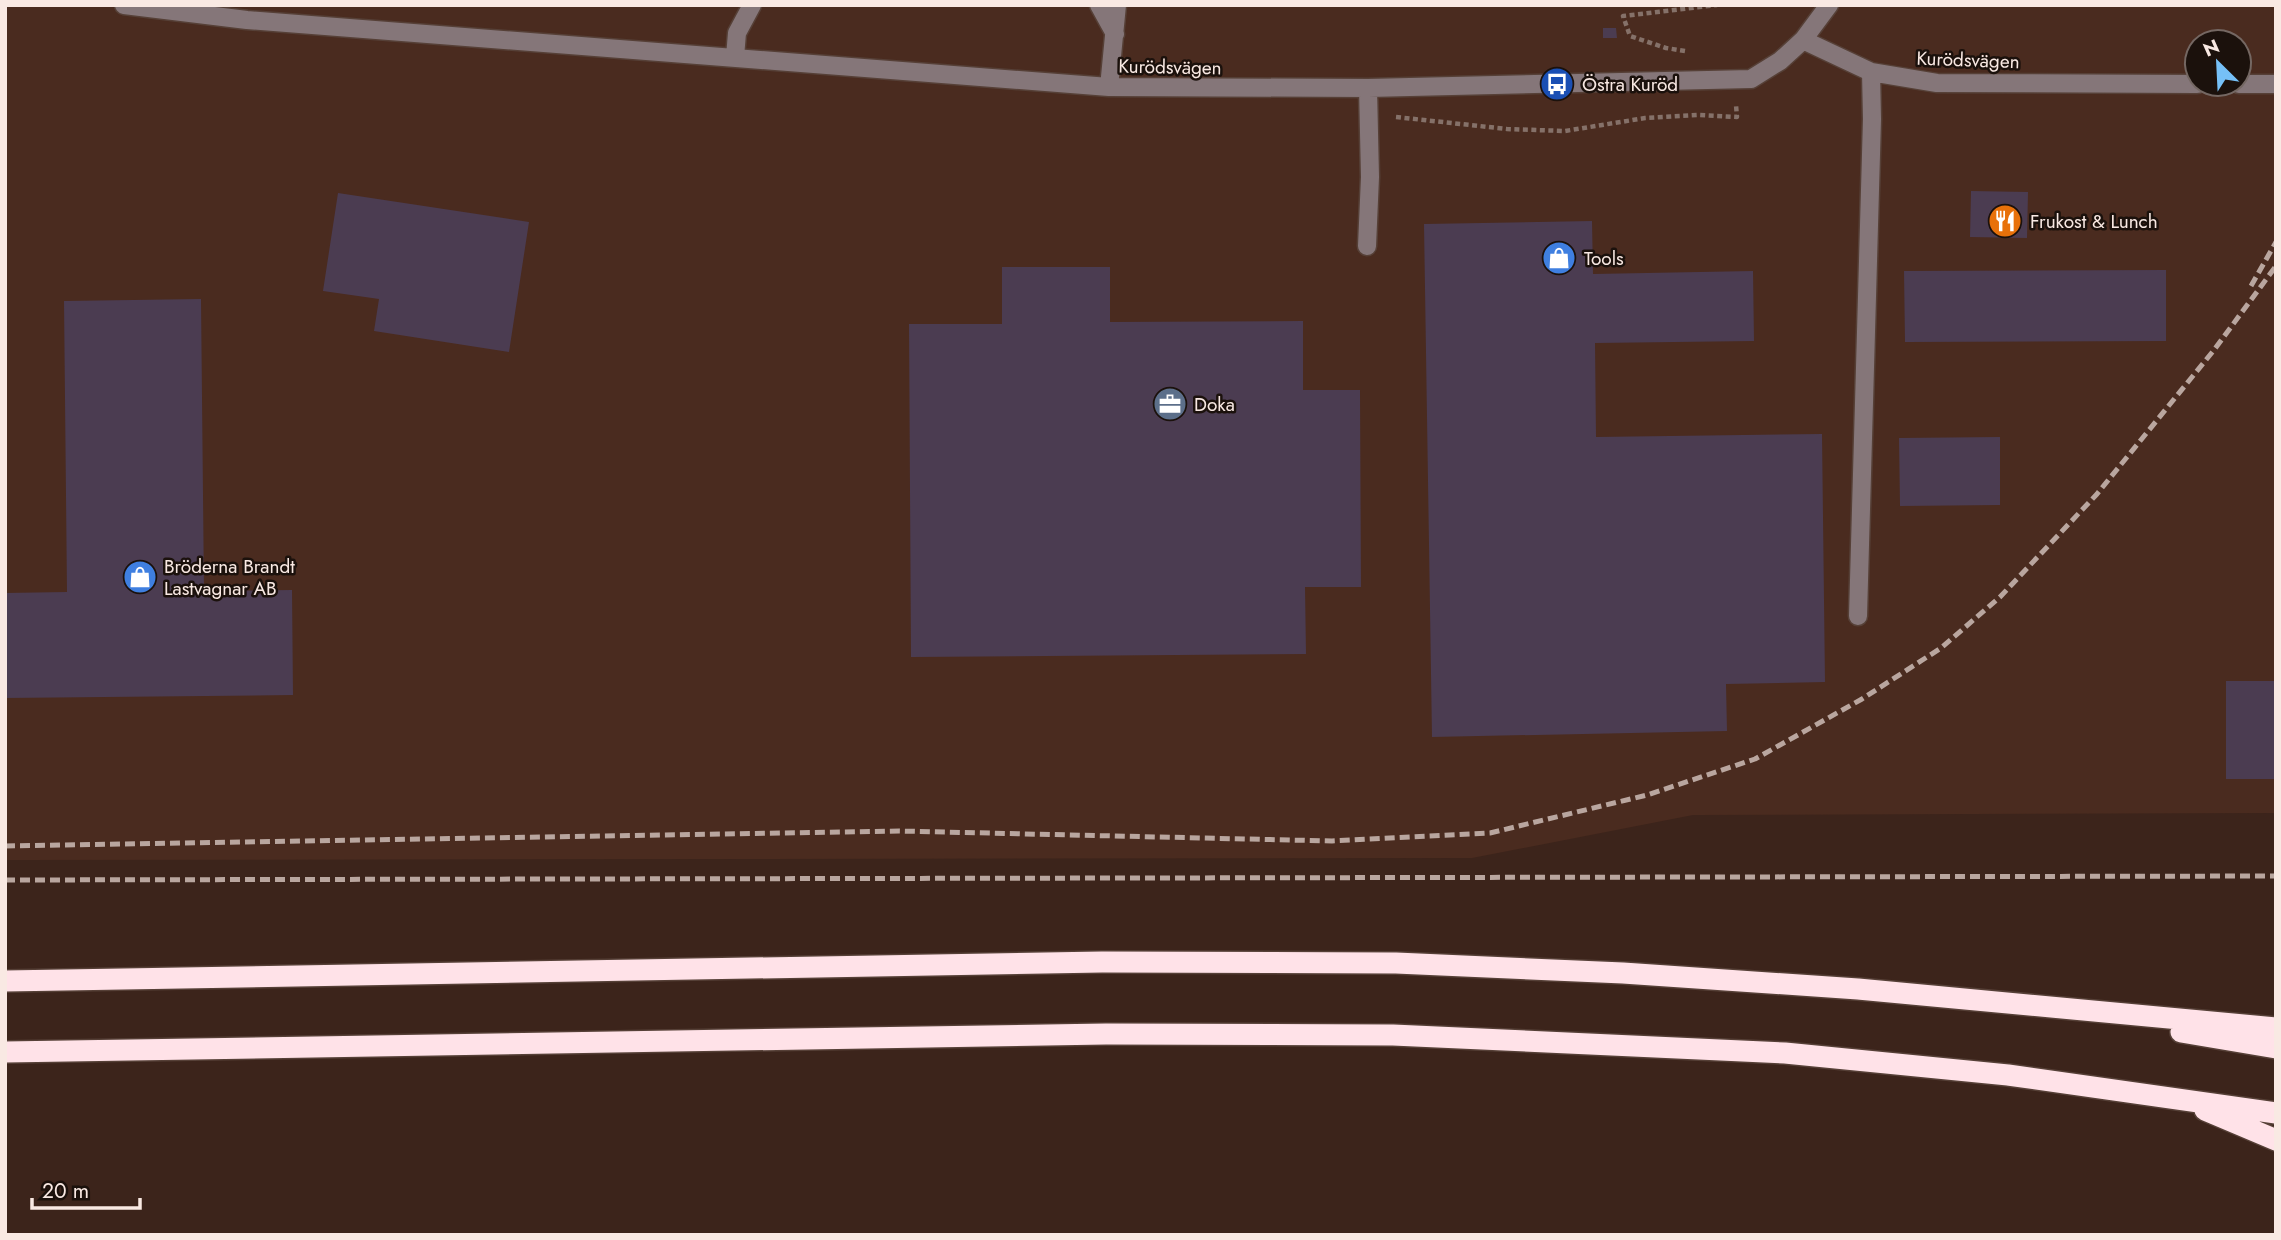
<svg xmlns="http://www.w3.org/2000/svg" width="2281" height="1240" viewBox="0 0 2281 1240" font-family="Jost,sans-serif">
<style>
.built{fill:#4a2b1f;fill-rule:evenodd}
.building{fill:#4b3c51}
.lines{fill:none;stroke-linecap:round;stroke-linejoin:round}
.minor-casing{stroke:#564037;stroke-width:21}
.highway-casing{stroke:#564037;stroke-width:24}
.path{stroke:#857169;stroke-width:4.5;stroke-dasharray:5 3.5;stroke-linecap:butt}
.minor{stroke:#857679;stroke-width:18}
.highway{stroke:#ffe2e8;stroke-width:21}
.rail{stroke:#b9a69f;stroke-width:5;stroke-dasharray:10 5;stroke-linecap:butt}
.labels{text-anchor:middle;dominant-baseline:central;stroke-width:5;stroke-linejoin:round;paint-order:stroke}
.street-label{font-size:19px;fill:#f9e9e3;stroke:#1b110c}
.poi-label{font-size:19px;fill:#f9e9e3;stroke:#1b110c;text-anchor:start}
</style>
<rect width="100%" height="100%" fill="#3c241b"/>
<path class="built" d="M5,5H2276V813L1693,815L1472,858L5,860ZM2197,42H2239V84H2197Z"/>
<path class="building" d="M1603,28H1616L1617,38H1603Z
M1971,191L2028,192L2027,238L1970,237Z
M338,193L529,222L509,352L374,331L379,299L323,291Z
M1592,221L1593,274L1753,271L1754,341L1595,343L1596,437L1822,434L1825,682L1726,684L1727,731L1432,737L1424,224Z
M1002,267H1110V322L1303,321V390H1360L1361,587H1305L1306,654L911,657L909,324H1002Z
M2166,270V341L1905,342L1904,271Z
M201,299L204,591L292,590L293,695L5,698V593L67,592L64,301Z
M2000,437V505L1900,506L1899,438Z
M2226,681H2276V779H2226Z"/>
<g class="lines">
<defs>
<path id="minor" d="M124,5L247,20L1109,87L1368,88L1751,79L1780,61L1803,40L1829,5
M1099,5L1115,34
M1803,40L1871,72L1937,83L2197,84
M735,57L737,33L752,5
M2239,84H2276
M1109,87L1117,5
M1367,246L1370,177L1368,88
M1858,616L1872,119L1871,72"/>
<path id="highway" d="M5,981L1102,962L1396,963L1623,973L1858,989L2276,1028
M2181,1032L2276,1048
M5,1052L1106,1034L1393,1035L1785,1053L2008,1075L2276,1113
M2205,1110L2276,1140"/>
</defs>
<use href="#minor" class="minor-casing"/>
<use href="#highway" class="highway-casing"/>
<path class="path" d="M1685,51L1666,48L1630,36L1623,16L1717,5
M1396,117L1507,129L1565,131L1645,118L1698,115L1737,117L1736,105"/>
<use href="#minor" class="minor"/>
<use href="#highway" class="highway"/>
<path class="rail" d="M2251,286L2276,242
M5,846L899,831L1332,841L1490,833L1647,795L1755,759L1862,699L1941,648L2000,597L2097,494L2214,350L2276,266
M5,880L2276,876"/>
</g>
<defs>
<symbol id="bus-disc" viewBox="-11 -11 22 22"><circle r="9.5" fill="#1a4fb4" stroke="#1b110c"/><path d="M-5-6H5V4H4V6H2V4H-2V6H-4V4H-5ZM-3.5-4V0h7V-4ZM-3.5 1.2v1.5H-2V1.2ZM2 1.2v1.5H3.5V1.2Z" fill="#fff"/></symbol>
<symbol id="restaurant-disc" viewBox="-11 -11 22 22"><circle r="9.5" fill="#e8710a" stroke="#1b110c"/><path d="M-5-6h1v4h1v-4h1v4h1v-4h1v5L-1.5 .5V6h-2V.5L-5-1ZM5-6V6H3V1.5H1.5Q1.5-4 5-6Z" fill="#fff"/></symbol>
<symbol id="shop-disc" viewBox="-11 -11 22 22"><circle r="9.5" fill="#3f7fe0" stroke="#1b110c"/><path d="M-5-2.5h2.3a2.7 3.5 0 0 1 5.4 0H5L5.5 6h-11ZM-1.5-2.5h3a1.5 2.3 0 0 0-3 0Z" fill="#fff"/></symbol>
<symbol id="office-disc" viewBox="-11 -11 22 22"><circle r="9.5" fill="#5c6f8a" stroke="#1b110c"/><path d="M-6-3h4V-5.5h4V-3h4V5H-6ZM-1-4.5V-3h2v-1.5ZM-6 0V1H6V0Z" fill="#fff"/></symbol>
</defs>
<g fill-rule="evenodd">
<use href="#bus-disc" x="1538" y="65" width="38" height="38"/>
<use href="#restaurant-disc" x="1986" y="202" width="38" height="38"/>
<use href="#shop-disc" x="1540" y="239" width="38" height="38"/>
<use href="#office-disc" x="1151" y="385" width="38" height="38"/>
<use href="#shop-disc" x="121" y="558" width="38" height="38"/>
</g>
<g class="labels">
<g class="street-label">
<text transform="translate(1968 60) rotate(2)">Kurödsvägen</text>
<text transform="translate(1170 67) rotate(1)">Kurödsvägen</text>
</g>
<g class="poi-label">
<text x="1582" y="84">Östra Kuröd</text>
<text x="2030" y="221">Frukost &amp; Lunch</text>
<text x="1584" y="258">Tools</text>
<text x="1194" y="404">Doka</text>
<text x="164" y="566">Bröderna Brandt<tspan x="164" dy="22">Lastvagnar AB</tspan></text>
</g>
</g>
<rect width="2281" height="1240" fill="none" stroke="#f9e9e3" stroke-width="14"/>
<g transform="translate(2218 63) rotate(336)"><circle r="33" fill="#1b110c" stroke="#746762" stroke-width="2"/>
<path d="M0-5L12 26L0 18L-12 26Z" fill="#76c0f7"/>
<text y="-10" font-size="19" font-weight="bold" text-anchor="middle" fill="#f9e9e3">N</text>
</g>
<path d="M32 1198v10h108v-10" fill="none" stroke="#f9e9e3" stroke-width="3.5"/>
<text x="42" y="1198" font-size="21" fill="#f9e9e3" stroke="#1b110c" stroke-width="5" paint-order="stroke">20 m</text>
</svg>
